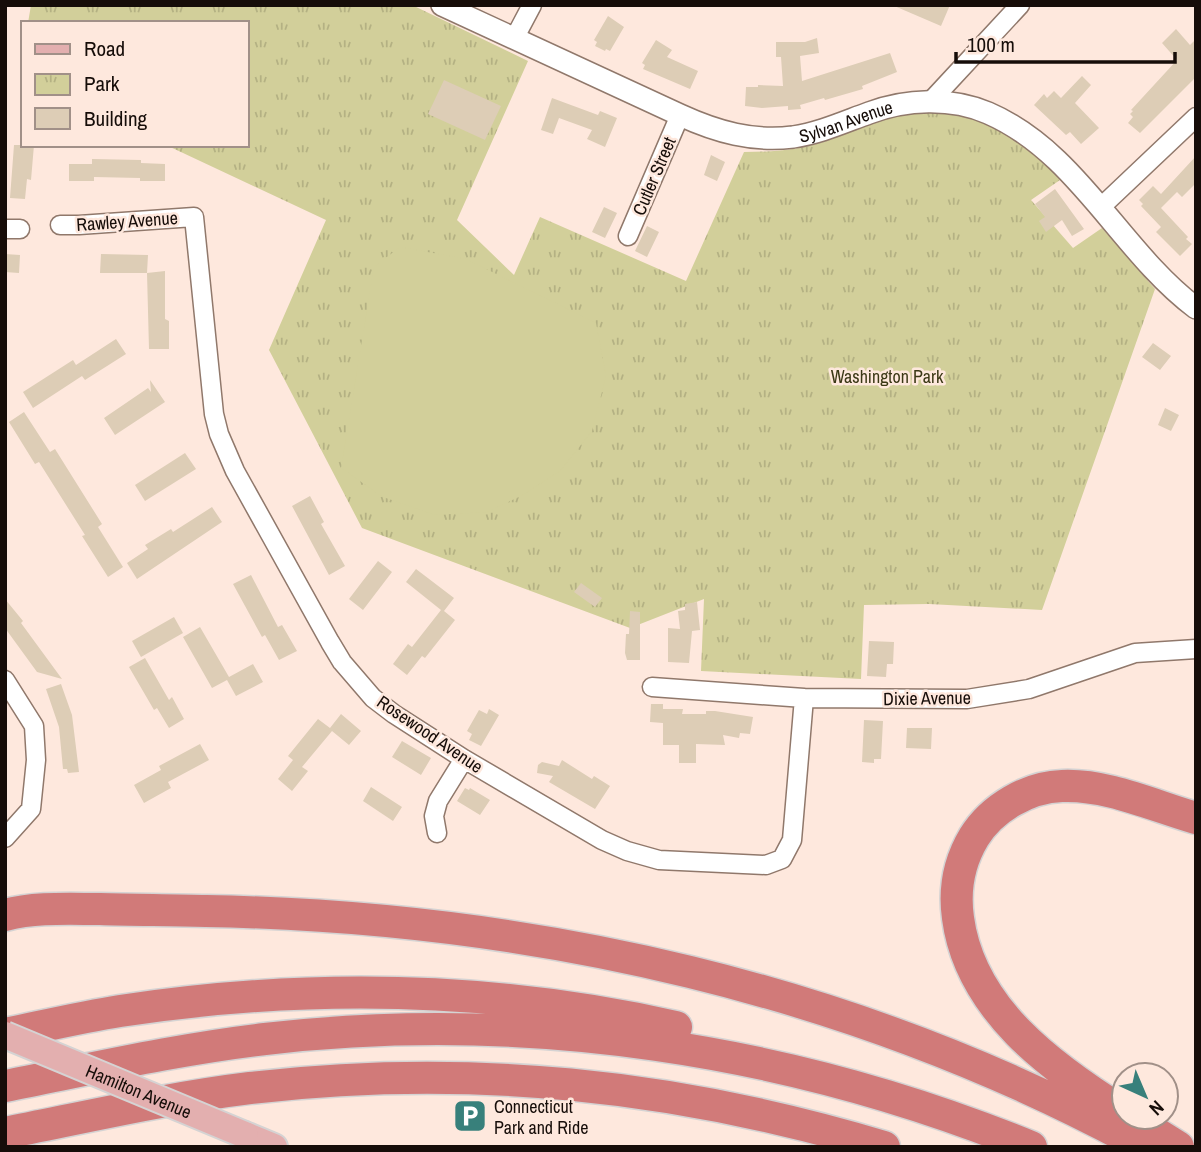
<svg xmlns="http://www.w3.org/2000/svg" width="1201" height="1152" viewBox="0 0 1201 1152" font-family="'Archivo Narrow',sans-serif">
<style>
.park{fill:url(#park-tufts)}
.garden{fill:#d2cf9a}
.building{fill:#ddcdb6}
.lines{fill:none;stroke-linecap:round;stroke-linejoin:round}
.minor-casing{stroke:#90786b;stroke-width:21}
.tertiary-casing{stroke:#90786b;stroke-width:24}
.primary-casing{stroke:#d5d3d3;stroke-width:30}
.motorway-casing{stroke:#d5d3d3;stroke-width:35}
.minor{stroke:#fff;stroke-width:18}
.tertiary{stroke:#fff;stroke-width:21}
.primary{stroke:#e3afaf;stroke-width:26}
.motorway{stroke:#d17a79;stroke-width:32}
.primary-bridge-casing{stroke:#d5d3d3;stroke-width:30;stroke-linecap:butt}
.primary-bridge{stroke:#e3afaf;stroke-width:26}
.labels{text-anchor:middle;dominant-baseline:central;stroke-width:5;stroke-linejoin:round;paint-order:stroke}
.street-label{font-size:18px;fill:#160d09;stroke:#fee8dd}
.park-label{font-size:18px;fill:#3b3816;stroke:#fee8dd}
.poi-label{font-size:18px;fill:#160d09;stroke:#fee8dd;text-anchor:start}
</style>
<defs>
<pattern id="park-tufts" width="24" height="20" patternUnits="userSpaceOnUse" patternTransform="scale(1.75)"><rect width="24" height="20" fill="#d2cf9a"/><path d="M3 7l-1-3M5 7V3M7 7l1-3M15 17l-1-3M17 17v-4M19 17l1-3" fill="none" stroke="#b4b183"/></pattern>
</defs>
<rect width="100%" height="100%" fill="#fee8dd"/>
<path class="park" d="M31,5H412L528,61L457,220L514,275L540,217L686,281L744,152C774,152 805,150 834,138C845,134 856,127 868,123C947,96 1006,119 1060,180L1031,200L1073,248L1102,228L1155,289L1042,610L929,604L864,605L861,679L701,671L704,599L630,628L362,528L269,350L326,220L166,145H247V23H28Z"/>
<path class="garden" d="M400,247L466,259L596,323L606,376L592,431L560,471L521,496L487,512L435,515L383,497L341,468L374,267Z"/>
<path class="building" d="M892,5H950L941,26Z
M608,16L624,27L610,51L606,49L605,51L595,46L597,42L594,40Z
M1176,29L1190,45L1196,39V77L1140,133L1128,123L1133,117L1130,114L1133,111L1131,110L1177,60L1162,43Z
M817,38L819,53L800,56L802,81L890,53L897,72L862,86L863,89L825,100L824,98L800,105L801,109L788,110V106L762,108L745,106L746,87H758V85L783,86L781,57H776V42H805Z
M656,40L672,50L667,57L698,71L690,89L643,69L645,65L642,63Z
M1082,76L1091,85L1075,103L1099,128L1081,144L1070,132L1066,135L1034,105L1044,94L1047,98L1054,91L1061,98Z
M444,80L501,106L485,140L428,114Z
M552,98L598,115L600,111L617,118L605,147L587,139L592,130L559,118L553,134L541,130Z
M14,145H34L31,180L27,179L25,199L10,198Z
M711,155L725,162L717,181L704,175Z
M1196,156V183L1182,197L1177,192L1161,208L1188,237L1186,239L1192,244L1180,256L1156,232L1161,227L1141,206L1143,204L1139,200L1153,186L1161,194Z
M92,159L141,160V163L165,164V181H140V178L94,177V181H69V164H92Z
M1055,189L1084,229L1072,236L1062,220L1046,232L1039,221L1045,217L1035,204Z
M604,207L617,213L605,238L592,232Z
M647,226L659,232L647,257L635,251Z
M5,254L20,255L19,273L5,272Z
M101,254L148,255L147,273L165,271V319L169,321V349H149L147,273H100Z
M116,339L126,354L85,380L82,376L33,408L23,392L73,360L76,365Z
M1153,343L1171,356L1160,370L1142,357Z
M150,380L165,402L115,435L104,418L148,388L151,392Z
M1165,408L1179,415L1171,431L1158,425Z
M24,412L50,452L55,449L102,524L98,527L123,567L108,577L82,536L85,535L39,462L35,464L9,422Z
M185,453L196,469L145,501L135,485Z
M310,496L324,522L321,524L345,566L329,575L292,506Z
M212,507L222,522L137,579L127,563L148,549L145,545L171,529L173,532Z
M378,561L392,572L363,610L349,599Z
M416,569L454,598L444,611L455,620L425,658L422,656L407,675L393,664L408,644L412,647L441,610L406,582Z
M251,575L278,627L282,625L297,651L279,660L265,635L262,637L233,584Z
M581,583L602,598L595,607L574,592Z
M5,599L23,621L21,623L62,679L37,672L5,628Z
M697,602L700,630L692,631L689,663L668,662V628L680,629L678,611L685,610V604Z
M630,611L640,612V660H627L625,653L626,634H629Z
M174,617L183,633L141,657L132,641Z
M200,627L229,677L253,664L263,682L236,696L227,680L212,688L183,637Z
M869,641L894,642L893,664H887L886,677L867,676Z
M145,658L169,700L172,697L184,719L169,728L157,708L154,710L129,667Z
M61,684L72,715L79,772L68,773L67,769H63L59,727L46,689Z
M651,704H663V709H683L682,714H706V711H715L753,717L750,734L740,733L739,738L723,735L725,745L696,744V763H679V745H663V723L650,722Z
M489,709L499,715L481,746L469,740L472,734L467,731L479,710L487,714Z
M341,714L361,731L349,745L332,731L302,767L308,771L292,791L278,779L293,760L288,756L318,719L330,728Z
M864,720L883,721L881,759H874V763L862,762Z
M907,728H932L931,749L906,748Z
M402,741L431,758L421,775L392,757Z
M200,744L209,760L168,782L171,788L144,803L134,785L161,770L159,766Z
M562,760L592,779L594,776L610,786L595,809L549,782L553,776L537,773L538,765L542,762L559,766Z
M371,787L402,807L393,821L363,801Z
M465,788L469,790L470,788L490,800L480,815L457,801Z"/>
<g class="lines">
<defs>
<path id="minor" d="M514,39L532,5
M930,102L1020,5
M1100,208L1196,117
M60,225H79L194,217L214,414L219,434L235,471L330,642L342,662L373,698L394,714L464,759L602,840L627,851L659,860L766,865L782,859L792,840L804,698
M5,229H20
M628,236L680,115
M5,680L34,726L36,760L31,809L5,838
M652,687L804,698L967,699L1029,689L1135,653L1196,649
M437,833L434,816L438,801L464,759"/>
<g id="tertiary">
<path id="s1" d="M442,5L680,115C717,132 753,142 793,137C820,133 844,122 869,113C906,99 951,97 988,113C1078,152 1120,251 1196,308"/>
</g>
<path id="primary" d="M245,1135L274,1147"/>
<path id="motorway" d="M5,915C36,907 68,909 100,909C135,910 171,910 206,911C533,917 857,989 1145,1147
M5,1034C44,1026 82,1017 120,1011C305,983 493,986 676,1027
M5,1086C91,1069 178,1049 265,1039C526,1009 788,1048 1031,1147
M1124,1113C1052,1068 970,1009 958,918C954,890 959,862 974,837C992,808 1028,787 1062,786C1107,784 1154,806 1196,818
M1130,1117L1178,1147
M5,1133C86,1117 168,1098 250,1088C467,1063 675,1084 884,1147"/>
</defs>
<use href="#minor" class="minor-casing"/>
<use href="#tertiary" class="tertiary-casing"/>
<use href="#primary" class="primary-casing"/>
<use href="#motorway" class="motorway-casing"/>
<use href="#minor" class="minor"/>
<use href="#tertiary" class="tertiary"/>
<use href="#primary" class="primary"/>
<use href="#motorway" class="motorway"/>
<defs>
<g id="primary-bridge">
<path id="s2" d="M5,1035L245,1135"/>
</g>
</defs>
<use href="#primary-bridge" class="primary-bridge-casing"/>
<use href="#primary-bridge" class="primary-bridge"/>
</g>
<defs>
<symbol id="parking-square" viewBox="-11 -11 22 22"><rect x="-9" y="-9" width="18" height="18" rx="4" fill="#38807b" stroke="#fee8dd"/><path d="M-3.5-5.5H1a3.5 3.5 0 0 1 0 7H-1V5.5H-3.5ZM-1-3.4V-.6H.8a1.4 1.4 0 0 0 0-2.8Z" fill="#fff"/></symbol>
</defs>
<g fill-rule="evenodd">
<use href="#parking-square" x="451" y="1097" width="38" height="38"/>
</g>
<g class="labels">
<g class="street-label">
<text stroke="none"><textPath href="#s1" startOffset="434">Sylvan Avenue</textPath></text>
<text transform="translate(654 176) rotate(-67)">Cutler Street</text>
<text transform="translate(127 221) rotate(-4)">Rawley Avenue</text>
<text transform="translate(927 698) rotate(-1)">Dixie Avenue</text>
<text transform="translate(430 734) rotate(34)">Rosewood Avenue</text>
<text stroke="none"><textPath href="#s2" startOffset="145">Hamilton Avenue</textPath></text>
</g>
<g class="park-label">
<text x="887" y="376">Washington Park</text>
</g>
<g class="poi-label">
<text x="494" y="1106">Connecticut<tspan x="494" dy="21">Park and Ride</tspan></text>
</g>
</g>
<rect width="1201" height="1152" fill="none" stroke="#160d09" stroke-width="14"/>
<rect x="21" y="21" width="228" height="126" fill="#fee8dd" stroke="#a19088" stroke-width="2"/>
<rect x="35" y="44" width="35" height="10" fill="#e3afaf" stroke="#a19088" stroke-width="2"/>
<text x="84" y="56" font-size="21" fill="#160d09">Road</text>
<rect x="35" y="74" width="35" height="21" fill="url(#park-tufts)" stroke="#a19088" stroke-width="2"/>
<text x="84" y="91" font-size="21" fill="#160d09">Park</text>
<rect x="35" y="108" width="35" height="21" fill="#ddcdb6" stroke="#a19088" stroke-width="2"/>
<text x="84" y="126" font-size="21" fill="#160d09">Building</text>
<g transform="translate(1145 1096) rotate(136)"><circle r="33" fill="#fee8dd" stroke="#a19088" stroke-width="2"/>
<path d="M0-5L12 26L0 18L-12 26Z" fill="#38807b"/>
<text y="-10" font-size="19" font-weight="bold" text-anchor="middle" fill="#160d09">N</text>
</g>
<path d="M956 52v10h219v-10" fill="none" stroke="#160d09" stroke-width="3.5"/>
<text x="967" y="52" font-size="21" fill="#160d09" stroke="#fee8dd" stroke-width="5" paint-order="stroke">100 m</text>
</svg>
